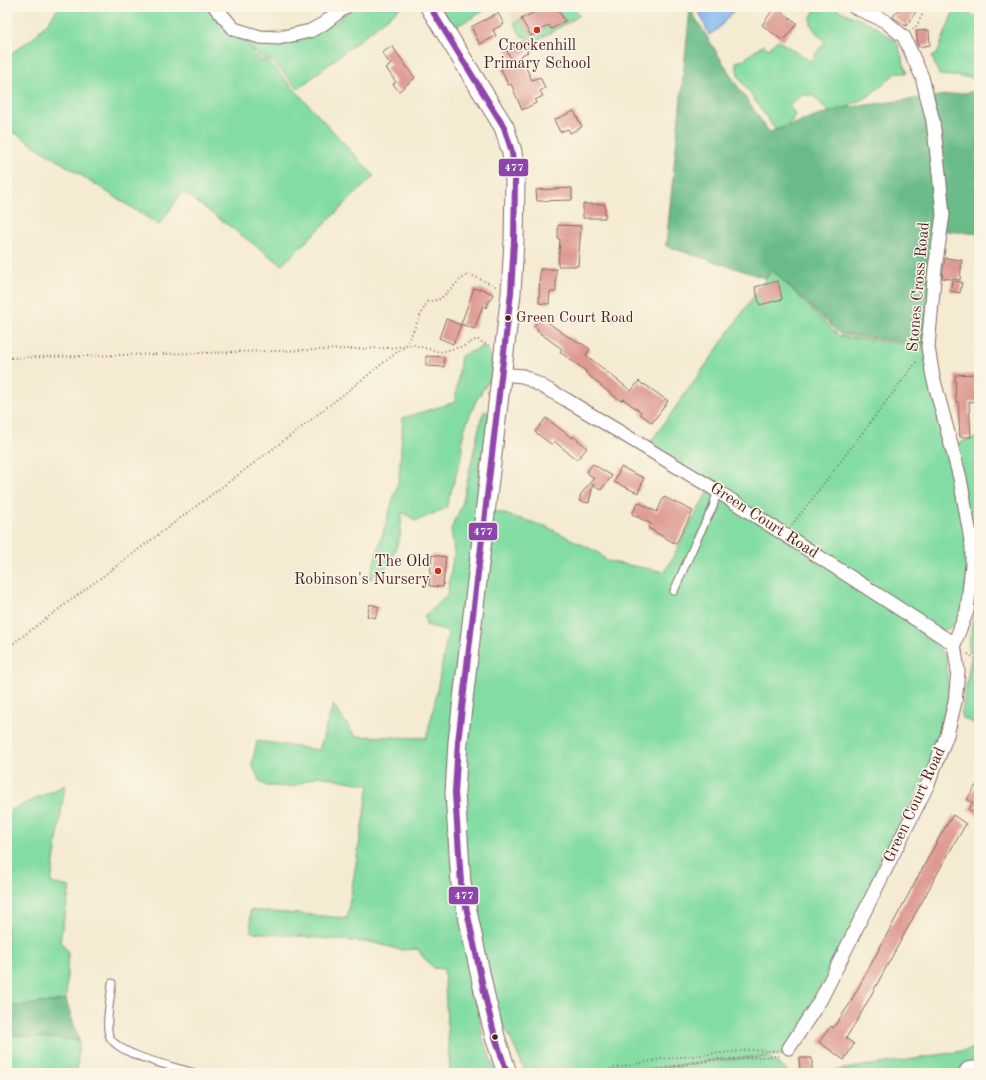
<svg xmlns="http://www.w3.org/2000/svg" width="986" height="1080" viewBox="0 0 986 1080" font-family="'Old Standard TT',serif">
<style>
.built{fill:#f0d6bc}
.green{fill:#82dca3;stroke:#667e67;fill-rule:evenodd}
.forest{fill:#69bc89;stroke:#5a6e5a}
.water{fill:#83b7f1;stroke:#666b8e}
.building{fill:#dd9a92}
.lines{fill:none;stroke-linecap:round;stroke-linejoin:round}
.service-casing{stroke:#866665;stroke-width:9}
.minor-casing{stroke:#866665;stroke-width:15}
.secondary-casing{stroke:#866665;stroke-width:21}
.trunk-casing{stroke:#866665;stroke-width:24}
.path{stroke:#866665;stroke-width:2;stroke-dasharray:1 3;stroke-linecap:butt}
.service{stroke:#fff;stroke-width:7}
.minor{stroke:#fff;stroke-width:13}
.secondary{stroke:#fff;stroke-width:19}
.trunk{stroke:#fff;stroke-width:22}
.bus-1-casing{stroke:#fcf5e5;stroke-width:9}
.bus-1{stroke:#8e44ad;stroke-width:6}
.poi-dot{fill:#c8321e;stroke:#fcf5e5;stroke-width:1.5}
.bus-dot{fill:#4a1f2b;stroke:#fcf5e5;stroke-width:1.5}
.labels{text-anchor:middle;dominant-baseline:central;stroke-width:3;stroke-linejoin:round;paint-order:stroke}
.bus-label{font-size:15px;fill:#4a1f2b;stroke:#fcf5e5;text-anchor:start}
.poi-label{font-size:16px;fill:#4a1f2b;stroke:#fcf5e5}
.street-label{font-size:16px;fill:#4a1f2b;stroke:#fcf5e5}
.line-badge{stroke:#fcf5e5;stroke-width:1.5}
.badge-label{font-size:11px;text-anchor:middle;font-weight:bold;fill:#fff}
</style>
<rect width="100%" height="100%" fill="#fcf5e5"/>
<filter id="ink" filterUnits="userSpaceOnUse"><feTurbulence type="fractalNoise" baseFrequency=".025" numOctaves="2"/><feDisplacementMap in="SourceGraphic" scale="8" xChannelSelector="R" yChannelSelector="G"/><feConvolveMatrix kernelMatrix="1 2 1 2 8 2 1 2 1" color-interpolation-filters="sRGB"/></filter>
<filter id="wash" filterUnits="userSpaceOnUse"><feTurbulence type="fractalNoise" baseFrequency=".012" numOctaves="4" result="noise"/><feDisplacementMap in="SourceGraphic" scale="16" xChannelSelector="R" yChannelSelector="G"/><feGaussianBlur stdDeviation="0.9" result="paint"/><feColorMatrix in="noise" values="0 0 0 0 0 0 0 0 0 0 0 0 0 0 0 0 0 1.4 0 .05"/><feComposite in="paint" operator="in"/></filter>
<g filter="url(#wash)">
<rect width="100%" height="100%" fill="#f4ebd2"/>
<path class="built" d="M505,7H574L579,16L528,46Z"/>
<path class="green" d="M59,7H208L244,37L332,25L354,7H401L298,89L273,62L263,59L244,42L260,60L271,64L374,176L282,265L183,192L159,225L7,128V56L33,38L49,21Z
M440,7H491L453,28Z
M542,7H549L541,12L551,29L565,21L556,7H574L579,16L531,44L526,36L522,37L514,23ZM537,10L547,26L534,34L530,27L521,19Z
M817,7H831L871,24L897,42L907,73H896L869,96L831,115L813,95H802L789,105L795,115L781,138L738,76L736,62L743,60L763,45L769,49L777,40L810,61L825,42C813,28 804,24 817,7Z
M955,7L979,18V78L939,75L932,57L937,54Z
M772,270L839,336L927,347L971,546L961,623L939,632L647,447L708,362Z
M484,346L492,357L491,377L476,401L465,427L462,440V455L446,508L416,521L402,512L400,536L390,564L369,580L399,479L403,418L455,402L461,356Z
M487,411L489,413L457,742L476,997L483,1039L496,1073H450L444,969L434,968L423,957L418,949L401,950L375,943L251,932L250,910L347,918L369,785L318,776L291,787L267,786L260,782L252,764L257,741L319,750L333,705L355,736L426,738L433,711L448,633L438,628L426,625L425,615L447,596L454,552L451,529L462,505L481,419L484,412Z
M979,437V659L968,651L974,611L978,565L954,444Z
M710,487L906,614L946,656L949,701L927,773L880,858L860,919L820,998L784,1055L711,1060L630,1073H526L509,1035L486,996L457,793L487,509L545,526L599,553L607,561L665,572Z
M971,657L979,662V726L961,717Z
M65,785L51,883L70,887L60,940L68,952L66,1000L7,1007V812Z
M7,1035L79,1040L77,1073H7Z
M979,1048V1071L957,1073H815L908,1060Z
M769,1057L790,1073H638L711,1061Z"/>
<path class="forest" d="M690,9L736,84L769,132L842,108L979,91V234L938,230L925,345L840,334L772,270L765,278L666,246Z
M66,1000L79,1040L7,1035V1007Z"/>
<path class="water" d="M697,7H737L717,30L709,35Z"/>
<g id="blocks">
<path class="building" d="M549,7H556L565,21L551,29L549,25L531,36L521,19L538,10L539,12Z
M775,7L797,23L783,41L762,25Z
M900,7H919L906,26L893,17Z
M498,13L504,24L493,30L496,36L480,44L471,27Z
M929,30L930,45L918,47L916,31Z
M522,42L528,52L520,56L532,80L540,77L545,88L540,91L543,96L535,100L536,103L522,110L511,84L508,85L501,69L514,63L506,50Z
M392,46L415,78L399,91L393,84L396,82L386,68L391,65L382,53Z
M574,111L582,127L570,133L568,129L560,132L554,120Z
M572,188V200L537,201L536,190Z
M583,204H605V218H583Z
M558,225L581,226L578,266H558L560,239H558Z
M945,258L962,260L960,280L942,278Z
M540,269H556V292H550L549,304L539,303Z
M778,281L782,299L760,305L755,287Z
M952,281L962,282L960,293L950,291Z
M474,288L479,290L480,288L493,294L486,308L483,306L474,329L461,324Z
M540,317L570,338L571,337L580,344L581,343L590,349L586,355L631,391L639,381L643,385L644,384L668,401L652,423L640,414L641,412L623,399L621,401L606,390L585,372L586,371L560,352L562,349L537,331L538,329L534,326Z
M446,319L461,325L453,344L439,338Z
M426,356L444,357V367L426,366Z
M975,374V391L978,390L979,401L969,402L971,437H960L958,402H956L955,375Z
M546,418L572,438L573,436L587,448L577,460L554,441L551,444L535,432Z
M593,464L612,476L601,490L593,484L589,503L579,501L581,494L594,478L586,472Z
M621,467L644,478L638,493L614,482Z
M664,497L693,511L676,544L648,528L651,524L632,514L638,502L657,512Z
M432,555L446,557L443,587L429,586Z
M370,604L379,607L375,618L367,616Z
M979,781V817L968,809L973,803L967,799Z
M953,815L966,824L942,865L858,1019L846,1038L854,1044L844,1060L819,1042L831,1026L833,1028L849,1005L941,834Z
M799,1058H812V1070L800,1071Z"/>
</g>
</g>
<g filter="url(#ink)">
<use href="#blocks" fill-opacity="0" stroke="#866665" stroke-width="1"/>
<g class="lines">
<defs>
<path id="service" d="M674,591L696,541L713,507L717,491
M112,983C111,996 105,1023 109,1035C115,1055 176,1067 195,1073"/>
<path id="minor" d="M215,7L234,29L260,37L279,38L310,31L323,24L345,7
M501,374L523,376L565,399L714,489L954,644
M789,1048L821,999L928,784L947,735L955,702L958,671L954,644L967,611L972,565V546L960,478L933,377L928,347L935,268L943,215L939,173L933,121L922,77L904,37L885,21L854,7"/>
<path id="secondary" d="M430,7L504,127L512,152L515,181L514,241L511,293L495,429L458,742L455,793L461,883L485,996L495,1037L507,1073"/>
<path id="trunk" d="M970,1073L979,1072"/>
</defs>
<use href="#service" class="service-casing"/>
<use href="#minor" class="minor-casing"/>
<use href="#secondary" class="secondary-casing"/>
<use href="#trunk" class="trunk-casing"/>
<path class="path" d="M913,29L916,27L926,7
M7,358L389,348L406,346L427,302L440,299L460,280L469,274L497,287
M792,525L918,360
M7,648L298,430L396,353L406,346L414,345L440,352L464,346L477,339L489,346
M968,654L979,661
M590,1073L662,1059L750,1050L778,1051
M635,1073L711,1060L780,1056"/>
<use href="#service" class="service"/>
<use href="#minor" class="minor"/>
<use href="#secondary" class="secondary"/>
<use href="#trunk" class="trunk"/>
<defs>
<path id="bus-1" d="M430,7L504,127L512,152L515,181L514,241L511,293L458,742L455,793L461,883L485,996L495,1037L507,1073"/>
</defs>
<use href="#bus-1" class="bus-1-casing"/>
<use href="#bus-1" class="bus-1"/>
</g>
</g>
<g class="poi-dot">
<circle cx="537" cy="30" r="4"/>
<circle cx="438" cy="571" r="4"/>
</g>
<g class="bus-dot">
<circle cx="508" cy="318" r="3.5"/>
<circle cx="495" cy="1037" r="3.5"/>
</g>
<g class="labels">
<g class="bus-label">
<text x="516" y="318">Green Court Road</text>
</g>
<g class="poi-label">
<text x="537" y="46">Crockenhill<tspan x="537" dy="18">Primary School</tspan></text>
<text x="430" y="562" text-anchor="end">The Old<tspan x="430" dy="18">Robinson's Nursery</tspan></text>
</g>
<g class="street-label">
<text transform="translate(919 287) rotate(-85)">Stones Cross Road</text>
<text transform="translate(764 521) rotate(33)">Green Court Road</text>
<text transform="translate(915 805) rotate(-65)">Green Court Road</text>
</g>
</g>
<g class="line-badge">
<rect x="498" y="158" width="31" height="19" rx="4" fill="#8e44ad"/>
<rect x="468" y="522" width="30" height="19" rx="4" fill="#8e44ad"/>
<rect x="448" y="886" width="31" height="19" rx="4" fill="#8e44ad"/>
</g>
<g class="badge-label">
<text x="514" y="171">477</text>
<text x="483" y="535">477</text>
<text x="464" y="899">477</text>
</g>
<rect width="986" height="1080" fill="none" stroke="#fcf5e5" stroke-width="24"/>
</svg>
